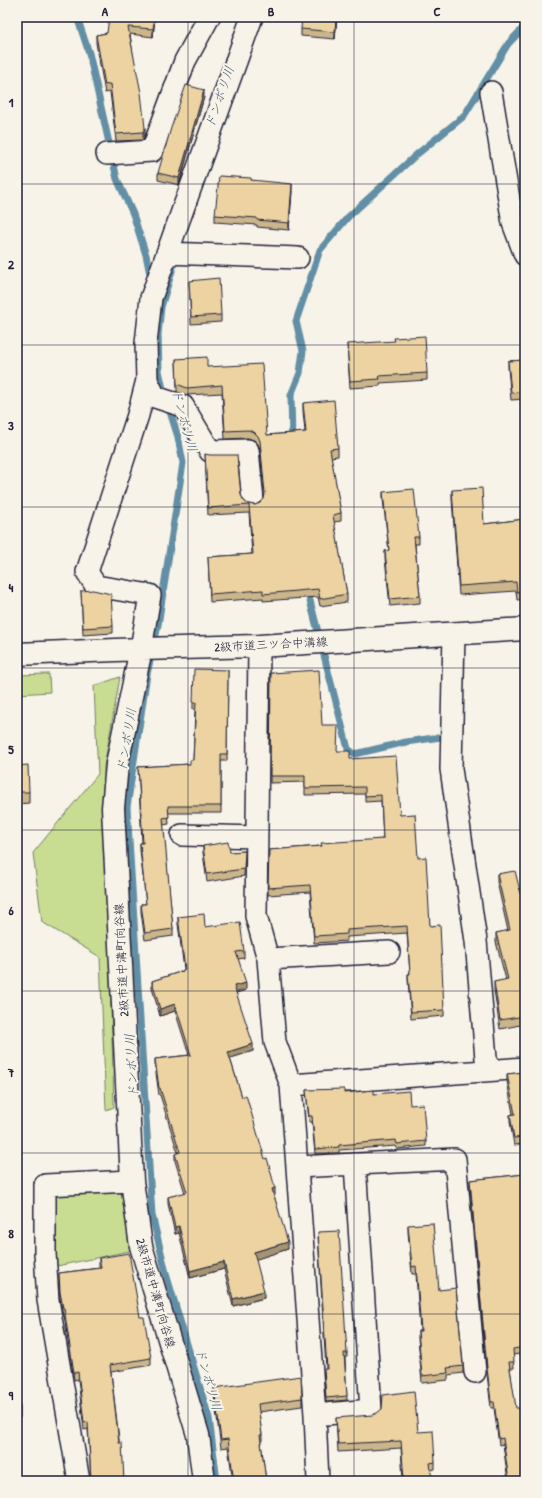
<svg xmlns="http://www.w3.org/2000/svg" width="542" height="1498" viewBox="0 0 542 1498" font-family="'Patrick Hand','Klee One',sans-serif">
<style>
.green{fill:#c8dd92;stroke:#758066}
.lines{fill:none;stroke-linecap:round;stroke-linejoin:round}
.stream{stroke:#628fa5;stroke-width:7}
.street-casing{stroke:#22223b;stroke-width:24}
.secondary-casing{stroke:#22223b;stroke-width:25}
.street{stroke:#f7f3e8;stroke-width:21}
.secondary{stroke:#f7f3e8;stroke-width:22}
.wall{fill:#cbb58a;stroke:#22223b}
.shaded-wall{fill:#a59471;stroke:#22223b}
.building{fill:#ecd3a1;stroke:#22223b}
.grid{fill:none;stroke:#22223b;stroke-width:1;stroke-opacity:0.55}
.labels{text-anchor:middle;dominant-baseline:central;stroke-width:4;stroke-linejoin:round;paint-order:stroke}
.street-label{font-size:12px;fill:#22223b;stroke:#f7f3e8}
.water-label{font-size:13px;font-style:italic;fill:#425970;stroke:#f7f3e8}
.neatline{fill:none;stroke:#22223b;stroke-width:1.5}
.grid-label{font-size:13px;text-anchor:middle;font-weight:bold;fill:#22223b}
</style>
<rect width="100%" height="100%" fill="#f7f3e8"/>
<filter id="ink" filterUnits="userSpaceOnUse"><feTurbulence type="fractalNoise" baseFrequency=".025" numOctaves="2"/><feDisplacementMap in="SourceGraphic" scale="8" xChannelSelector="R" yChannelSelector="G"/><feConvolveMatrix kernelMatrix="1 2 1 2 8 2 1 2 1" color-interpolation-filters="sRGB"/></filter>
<g filter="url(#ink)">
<path class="green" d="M49,674L50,692L17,694V675Z
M120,677L104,767L114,1107L106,1110L100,957L42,922L33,853L98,774L94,686Z
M118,1189L126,1195L134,1250L57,1266L53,1201L58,1192Z"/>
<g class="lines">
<path class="stream" d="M77,17L89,53L117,179L133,214L146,255L151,279
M175,261L161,307L158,334L159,371L164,393L178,437L183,463L158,625L147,674L127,807L152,1215L167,1277L209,1418L217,1481
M292,442L291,395L300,373L303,351L296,321L320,250L348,217L416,155L464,116L508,44L525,26
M307,589L348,749L355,754L406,742L441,737"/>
<defs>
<path id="street" d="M252,17L151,298L146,343L147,380L155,397L183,406L210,451L248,450L253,501
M491,92L513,223L525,255
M107,154L152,151L185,61L209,17
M167,253L298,258
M454,633L451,769L476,941L487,1070
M259,646L256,916L268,959L275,1042L291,1085L315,1415L318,1481
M141,649L150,595L96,586L87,572L138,415L147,380
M182,835L257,837
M268,959L389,952
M291,1085L525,1068
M297,1167L455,1159L475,1372
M315,1415L371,1410L355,1164
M79,1481L48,1300L45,1253V1185L132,1181"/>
<path id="secondary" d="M141,649L117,764L113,808L132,1181L141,1246L198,1435L204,1481
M17,654L141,649L259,646L525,629"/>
</defs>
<use href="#street" class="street-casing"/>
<use href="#secondary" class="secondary-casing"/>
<use href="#street" class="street"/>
<use href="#secondary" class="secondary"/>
</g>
<path class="wall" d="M155,17L153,37L130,34L145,135L143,140L116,141L110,92L105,93L96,43V35L107,33Z
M182,17H195V18Z
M337,17L335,39L301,36V29Z
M204,97L179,185L158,180V173Z
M251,180L292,191L289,230L257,227V225L215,222V215Z
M189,281L221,315V322L191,324Z
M347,344L427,373V380L380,383V386L350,388Z
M176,359L207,367L267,435L305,432L303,411V403L338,448V456L331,457L341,513V521L334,522L347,594V602L320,606L318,597L263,601V598L210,602L208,557L252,554L249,513L208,515L205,454L241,495L244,501L248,504L255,505L260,503L264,499V495L260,449L258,444L254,440L248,438L225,439L222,393L187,395L177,392Z
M525,360V399L511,400L508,368V361Z
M452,490L484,524L525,519V599L517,600L516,591L459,595L452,499Z
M383,492L419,537V544H415L420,596V603L390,606L385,558V551H389L383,499Z
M81,591L113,626V633L83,635Z
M228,670L227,761H221V813H168L169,824L163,825L173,929V936L145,940L141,912V904H146L140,850V843H142L138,767L190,764L193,760L195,710L193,709V702Z
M271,673L322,725L337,751L350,759L400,815L418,858L430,926L444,1010V1016L411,1019L408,980V974H410L407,933L347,937V941L314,943L310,892L268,895L269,850L321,846L383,839L381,801L365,802V794L305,795V782L270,783Z
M17,766L29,792V803L17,804Z
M203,846L230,852L245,851L244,876L207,882L203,853Z
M497,874L525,910V1024L500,1029L494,990V982L506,980L496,942V933L508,931L497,882Z
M178,917L205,927L244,951V958L238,959L246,990L236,993L253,1051L230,1058L242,1097L275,1195H274L288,1249L255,1259L264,1298L233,1306L224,1269L190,1278L179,1233L175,1234L168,1204V1197L185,1193L175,1161V1154L178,1153L160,1095H159L155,1066V1059L189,1055L175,1011L160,1016L152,988V981L183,971V970L184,969L178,924Z
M525,1072V1144L514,1145L510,1122V1115L513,1114L507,1081V1074Z
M306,1090L374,1094L410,1105L426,1141V1146L397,1149L396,1146L339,1150V1153L315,1154L312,1122H309Z
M525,1174V1353L513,1355L514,1368H510L525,1481H508L503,1444L499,1445L494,1408H491L487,1374L470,1186V1180Z
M408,1225L439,1290L463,1366V1373L448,1375V1380L422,1383L418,1338V1331H420L416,1274H412L408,1232Z
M318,1236L347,1353V1357H345L347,1400L326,1402L324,1373L326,1369Z
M99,1258L140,1317L151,1358V1365L111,1372L124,1481H91L88,1429L84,1430L78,1379L74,1380L64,1315H63L60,1299L59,1273L99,1268Z
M17,1377L20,1411V1418L17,1419Z
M214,1388L302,1398V1406L259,1412L262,1435V1443H261L266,1481H233L228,1447L221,1448L214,1396Z
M336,1418L418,1432L435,1462V1469L431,1470L403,1480L401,1448L338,1452Z"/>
<path class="shaded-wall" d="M155,17L153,37V29Z
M336,17H337L335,39V32Z
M204,90V97L179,185V178Z
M145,128V135L143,140V132Z
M292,184V191L289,230V223Z
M246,983V990L234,993V986Z
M175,1004V1011L160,1016V1009Z
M253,1044V1051L228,1059V1052Z
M275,1188V1195L272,1196V1189Z
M179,1226V1233L175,1234V1227Z
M288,1242V1249L254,1260V1252Z
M224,1262V1269L190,1278V1271Z
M264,1291V1298L233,1306V1299Z"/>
<path class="building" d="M109,17H155L153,29L128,27L141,93L145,128L143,132L116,134L110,84L105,85L96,35L107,33Z
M302,17H336L335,32L301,29Z
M186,85L204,90L179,178L158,173L171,128Z
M219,176L251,178V180L292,184L289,223L257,220V218L215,215Z
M219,278L221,315L191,317L189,281Z
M425,336L427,373L379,376L380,379L350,381L347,344L395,341L394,338Z
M207,357V367L262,364L267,435L306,432L303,403L334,400L338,448L330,449L341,513L333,515L347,594L320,599L318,589L263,594V590L210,594L208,557L253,554L249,505L208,508L205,454L210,455H237L241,495L244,501L248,504L255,505L260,503L264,499L265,493L260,441L258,436L254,432L248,430L225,431L222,385L187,388L177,384L176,359Z
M525,360V392L511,393L508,361Z
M482,488L484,524L525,519V591L517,592L516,582L459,586L452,490Z
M414,489L419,537H414L420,596L390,599L385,551L389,550L383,492Z
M93,590L111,594L113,626L83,628L81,591Z
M194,669L228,670L227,754H221V806H168L169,817L163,818L173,929L145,933L141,904H146L140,843H143L138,767L190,764V760H193L196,702H193Z
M319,670L322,725H338L337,751H350V759L396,756L400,815L415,814L418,858L426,857L430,926L440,925L444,1010L411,1012L408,974H410L407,926L347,930V934L314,936L310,885L268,888L269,850L322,846L321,843L383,839L381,795L365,796V787L305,788V776H270L271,673Z
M28,765L29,792H17V766Z
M228,842L230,852L245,851L244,869L207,874L203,846Z
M515,871L525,910V1016L500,1020L494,982L508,979L496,933L510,930L497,874Z
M204,914L205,927L240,922L244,951L236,952L246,983L234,986L253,1044L228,1052L242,1097L246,1095L265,1159L267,1158L275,1188L272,1189L288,1242L254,1252L264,1291L233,1299L224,1262L190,1271L179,1226L175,1227L168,1197L187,1192L175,1154L180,1152L160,1088H159L155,1059L191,1055L175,1004L160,1009L152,981L183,971V970L185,969L178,917Z
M525,1072V1137L514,1138L510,1115L515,1114L507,1074Z
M344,1089V1093L374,1090V1094L409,1091L410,1105L423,1104L426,1141L397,1144L396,1140L339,1145V1147L315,1149L312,1116H309L306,1090Z
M525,1174V1347L513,1349L514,1362H509L516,1408H519L523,1443H525V1481H509L503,1438L499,1439L494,1402H491L487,1368L470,1180Z
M433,1223L439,1290L456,1288L463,1366L447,1368L448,1373L422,1376L418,1331H421L416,1266L412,1267L408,1225Z
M339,1231L347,1353H344L347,1396L326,1398L324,1369H327L318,1232Z
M129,1253L140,1317H144L151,1358L110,1365L119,1443H122L124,1481H96V1479H91L88,1422L84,1423L78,1372L74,1373L64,1308H63L60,1292L59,1273L101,1268L99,1258Z
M301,1376L302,1398L258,1404L262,1435H260L266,1481H234L228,1439L221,1440L214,1388Z
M17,1377H18L20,1411L17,1412Z
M414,1391L418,1432L433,1431L435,1462L430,1463L432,1481H380L404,1480L401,1441L338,1444L336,1418L372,1415L377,1413L382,1409L383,1395Z
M17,1469L18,1480L28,1479V1481H17Z"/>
</g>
<path class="grid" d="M188,17V1481M354,17V1481M17,184H525M17,345H525M17,507H525M17,668H525M17,830H525M17,991H525M17,1153H525M17,1314H525"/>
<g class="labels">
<g class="street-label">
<text transform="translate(271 644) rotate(-3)">2級市道三ツ合中溝線</text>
<text transform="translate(121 960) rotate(-93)">2級市道中溝町向谷線</text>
<text transform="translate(156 1293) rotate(74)">2級市道中溝町向谷線</text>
</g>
<g class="water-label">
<text transform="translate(219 97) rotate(-71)">ドンボリ川</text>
<text transform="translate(185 420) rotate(75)">ドンボリ川</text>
<text transform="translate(126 740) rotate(-81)">ドンボリ川</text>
<text transform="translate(131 1066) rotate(-94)">ドンボリ川</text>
<text transform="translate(209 1379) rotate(74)">ドンボリ川</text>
</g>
</g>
<rect width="542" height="1498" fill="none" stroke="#f7f3e8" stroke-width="44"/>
<rect x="22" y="22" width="498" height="1454" class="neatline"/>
<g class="grid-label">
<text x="105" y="16">A</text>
<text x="271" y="16">B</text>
<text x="437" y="16">C</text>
<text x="11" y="107">1</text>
<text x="11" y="269">2</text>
<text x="11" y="430">3</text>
<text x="11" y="592">4</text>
<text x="11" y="754">5</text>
<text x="11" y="915">6</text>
<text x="11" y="1077">7</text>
<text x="11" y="1238">8</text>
<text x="11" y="1400">9</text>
</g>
</svg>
